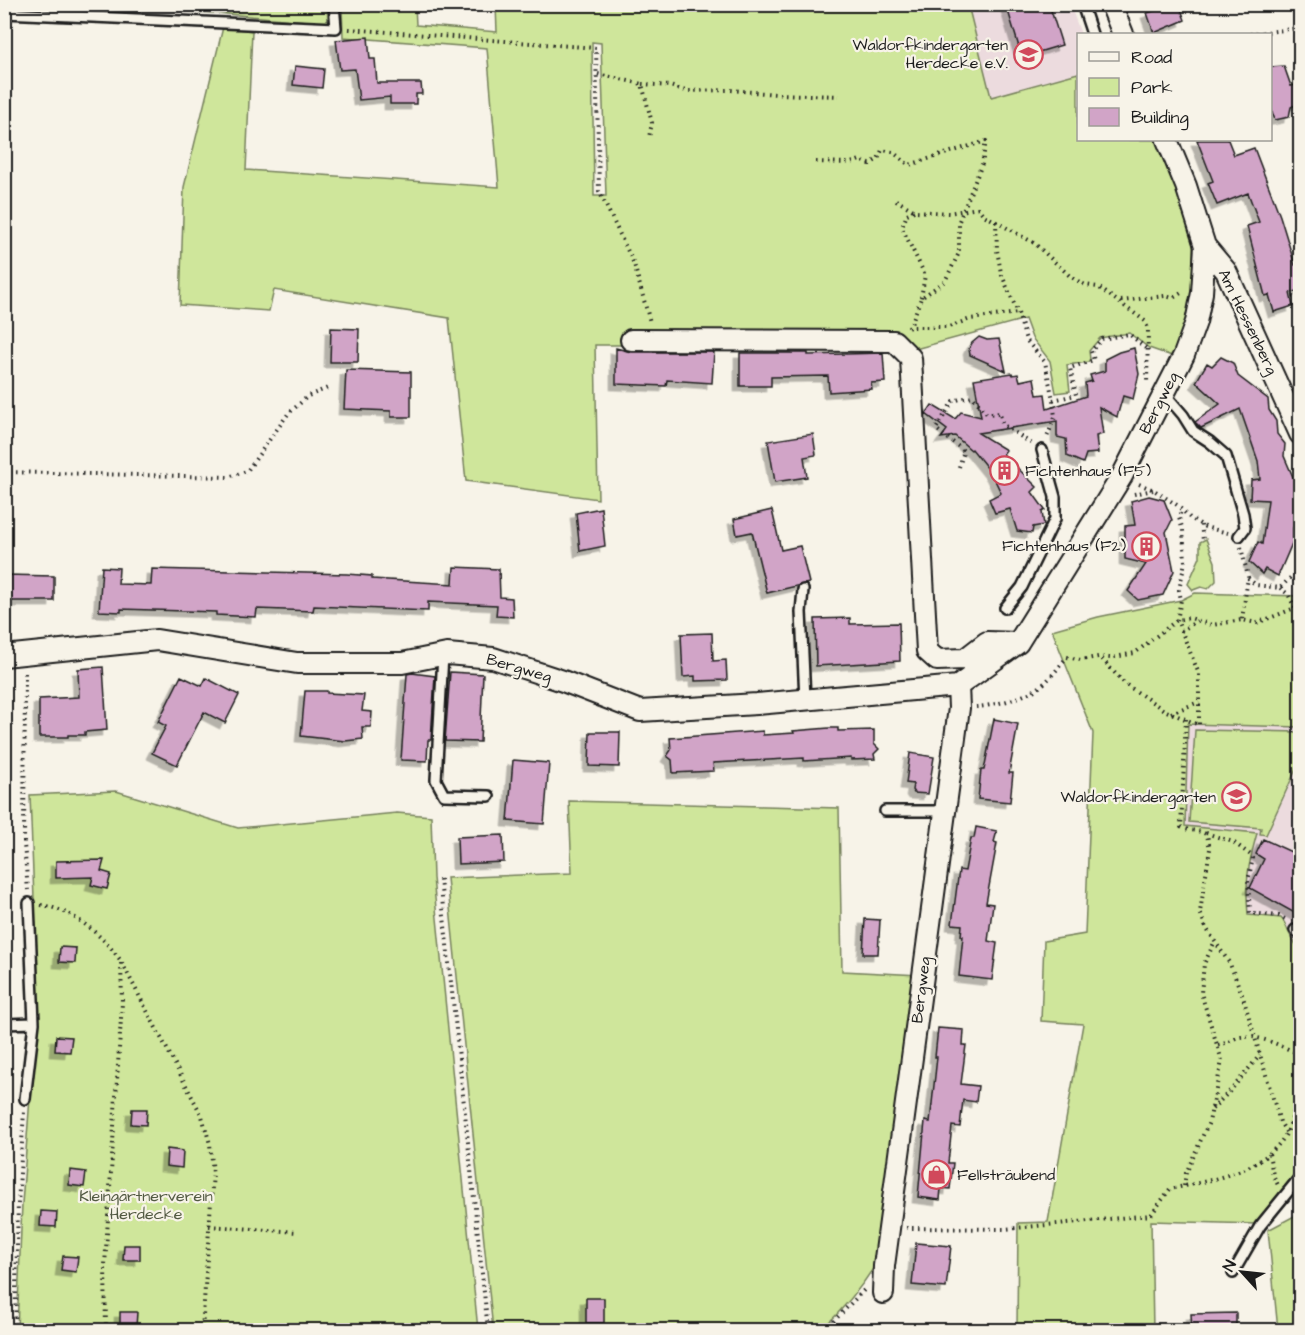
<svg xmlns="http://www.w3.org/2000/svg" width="1305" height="1335" viewBox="0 0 1305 1335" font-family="'Architects Daughter',sans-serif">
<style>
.built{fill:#ecdbde}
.green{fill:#cfe69b;stroke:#76815c;stroke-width:1.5;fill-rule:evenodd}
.building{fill:#d1a4c7;stroke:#1c1c1c;stroke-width:1.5;filter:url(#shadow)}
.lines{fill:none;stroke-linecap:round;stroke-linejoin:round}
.service-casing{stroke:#1c1c1c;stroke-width:14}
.minor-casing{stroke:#1c1c1c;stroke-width:24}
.path{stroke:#1c1c1c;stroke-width:4;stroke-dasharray:1.5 4.5;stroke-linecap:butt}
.service{stroke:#f7f3e8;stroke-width:9}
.minor{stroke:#f7f3e8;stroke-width:20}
.labels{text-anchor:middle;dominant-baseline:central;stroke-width:4.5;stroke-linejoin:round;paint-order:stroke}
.poi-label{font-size:16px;fill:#1c1c1c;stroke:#f7f3e8;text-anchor:end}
.street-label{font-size:16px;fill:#1c1c1c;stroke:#f7f3e8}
.park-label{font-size:16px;fill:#525942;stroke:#f7f3e8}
</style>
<defs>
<filter id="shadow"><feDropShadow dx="-5.5" dy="5.5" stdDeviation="0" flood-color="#0004"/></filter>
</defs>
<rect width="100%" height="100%" fill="#f7f3e8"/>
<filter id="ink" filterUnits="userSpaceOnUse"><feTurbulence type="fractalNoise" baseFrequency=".0167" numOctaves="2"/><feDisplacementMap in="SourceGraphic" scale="12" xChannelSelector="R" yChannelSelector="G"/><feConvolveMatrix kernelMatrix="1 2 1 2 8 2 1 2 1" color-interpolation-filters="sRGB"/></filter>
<g filter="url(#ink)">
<path class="built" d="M968,5H1070L1081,34H1078V73L991,97Z
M1188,723L1300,727V952L1294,939L1290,935L1285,921L1248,915L1246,887L1247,872L1256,833L1185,827Z"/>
<path class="green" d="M193,5H327L328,23L193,11Z
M342,5H415L416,25L497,32L496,5H968L991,97L1078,73V140H1160L1188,215L1193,246V287L1188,317L1172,356L1149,348L1129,333L1100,338L1089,351L1090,359L1088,362L1067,365L1070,391L1056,393L1050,361L1032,338L1025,319L908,351L623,332L624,345H595L598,499L466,481L449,318L274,290L269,311L180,305L184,187L223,27L252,31L246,170L499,187L487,48L343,37ZM592,42L601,43L606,196H594Z
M1206,539L1215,562L1216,581L1208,589L1201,587L1193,590L1188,584L1200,557V542Z
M1195,593L1300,596V727L1188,724L1185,826L1257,833C1248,866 1245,881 1248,915L1281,918C1286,923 1286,927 1289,933C1292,939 1297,945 1300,952V1168L1257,1224L1151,1221L1153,1330H1017L1018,1223L1048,1222L1083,1024L1041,1021L1044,941L1085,934L1093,733L1052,630L1098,617L1181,600Z
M1195,730L1300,732V766L1298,765L1266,835L1260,834L1261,828L1189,822Z
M116,791L238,828L397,813L431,816L433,878L478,1330H17L22,1204L32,1071L39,1029L30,795Z
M569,801L839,808L842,971L919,975L878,1261C861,1288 844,1309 821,1330H493L447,878L572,873Z
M1300,1213V1330H1278L1268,1230Z"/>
<path class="building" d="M1006,4H1049L1062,45L1022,57Z
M1155,4H1179L1185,20L1154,33L1147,13L1157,10Z
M368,37L370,59H375L377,83H421L422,94H416V104H390V97L359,100L355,69L340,70L336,40Z
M295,66L324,69L322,88L293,85Z
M1284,66L1291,86L1300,84V103L1291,107L1289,117L1275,120L1270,106V67Z
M1197,140H1228L1234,155L1254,148L1280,216L1295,265L1300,263V290L1290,293L1293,306L1274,312L1269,295L1265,296L1247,226L1259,222L1248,193L1217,205L1208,183L1213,181Z
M331,328L359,329L358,362H330Z
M979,337L987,340L999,339L1006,371L970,355L969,349L972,343Z
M616,348L631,352H714L712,383L667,380L666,386L616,384Z
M1134,348L1139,374L1133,399L1123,396L1117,417L1099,407L1103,434L1096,436L1098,453L1086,454L1083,463L1067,456L1066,439L1057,437V421L978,433L1006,450L1003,454L1037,487L1032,492L1045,510L1042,512L1044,525L1033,527L1032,533L1017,531L1010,509L995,513L989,499L1001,493L992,474L972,449L971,450L955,436L941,438L947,430L926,414L932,405L955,419L961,412L981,417L974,379L1012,373L1013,375L1018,374L1020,381L1034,378L1037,395L1045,394L1047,409L1086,396L1085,383L1092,381L1090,375L1105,371V359L1119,352Z
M740,353H808V355L883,353L885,382L871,383L872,389L829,392L828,376L771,377V386H740Z
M1221,357L1233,363L1238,376L1268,399L1269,410L1276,421L1277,434L1285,444L1284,456L1300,493L1297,504L1299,517L1293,528V541L1278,576L1265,569L1262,574L1249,562L1258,542L1262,544L1268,500L1250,499L1251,480L1260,479L1258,461L1240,409L1201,428L1195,422L1220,404L1196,382L1207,363L1212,366Z
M346,370L411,372V417H391V411L344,409Z
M813,434L816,455L804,457L807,477L775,482L768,441Z
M1149,496L1164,500L1172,520L1166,532L1174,571L1163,595L1138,600L1128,591L1146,564L1125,559V526L1135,525L1131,501Z
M601,508L605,546L580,551L576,513Z
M772,510L781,550L800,546L809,583L767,593L752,532L737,535L734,519Z
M102,567L119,568L118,584L151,585L152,569L347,574L372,576V579L453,584L454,567L499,569L500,597L512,598L513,617L496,616L497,605L428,602V611L314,606L313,611L257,609L256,617L216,615V612L121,609V612L99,611Z
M4,575L54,576V601H4Z
M850,618V624L899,623L900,661L816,666L815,619Z
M712,633L713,661L726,660L727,680L695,681V676L683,677L681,634Z
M103,667L107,730L85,732V735H68V737H39V699L79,697L78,669Z
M450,672L483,674L480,742L445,741Z
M412,673L435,676L431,740H428L427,761L401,760L407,674Z
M181,676L202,686L206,678L239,695L225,723L204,712L177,765L152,753L166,726L158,722Z
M305,691H327V693L364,695L362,711L372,712L371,727H362L363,739L345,741L301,736Z
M994,719L1018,724L1009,773H1013L1010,802L978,799L981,770H984Z
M829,728H838V731L874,730V744L879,749L874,754L875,759L851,760V758L804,761V758L713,763L714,771L673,773L672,760L667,756L671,750L670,738L763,731V735L794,733L793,731Z
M590,732H620L619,767L589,766Z
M910,753L934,757L928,794L914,793L912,790L913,784L906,783Z
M513,760L549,763L544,824L508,821Z
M976,827L997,831L994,842L997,843L986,903L993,904L988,941L997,943L992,980L959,976L963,936H961L962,925L952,924L959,870L965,871L971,838H974Z
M503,835L504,862L458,864L457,837Z
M1263,839L1300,856V916L1250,888L1264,859L1256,854Z
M104,860L101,871L111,874L107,889L91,885L93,877L56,878V861Z
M865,919L880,920L878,954H863Z
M60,947L76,948L75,963L59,962Z
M938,1028L964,1030L963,1045H966L961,1084L978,1086L976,1102L963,1100L960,1127L952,1126L948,1163H953L950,1189L941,1188L940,1200L918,1197L925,1121L930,1122L937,1057H935Z
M56,1036L72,1037L70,1052L55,1051Z
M132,1109H147L146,1125L131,1124Z
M167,1149L183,1151L182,1168L166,1166Z
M70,1170L86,1172L84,1187L69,1185Z
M41,1211L57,1212L56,1227L40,1226Z
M916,1243L951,1246L946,1288L912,1285Z
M124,1245H140V1260H123Z
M63,1256L78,1257L76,1272L61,1270Z
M586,1298H604V1323H586Z
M120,1312H137L136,1327H120Z
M1236,1313V1330H1192L1191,1314Z"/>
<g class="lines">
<defs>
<path id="service" d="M1082,4L1092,34
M4,13L336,28L334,4
M1164,393L1183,415L1193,431L1210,442L1226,456L1243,514L1245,528L1239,536
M803,590L801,612L805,699
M1005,608L1022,587L1055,519V497L1042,450
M443,655L436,780L444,795L489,796
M885,811H945
M1295,930L1300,934
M4,1024L34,1023
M25,1099L34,1023L29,903
M1233,1273L1260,1226L1300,1177"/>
<path id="minor" d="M1111,4L1123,34
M1205,246L1226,271L1300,434
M631,340L894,341L911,358L927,651L937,660L965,659L987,642L1018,643
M4,656L157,640L297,663H402L447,654L493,658L563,681L640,711L757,704L958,686L1018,643L1122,476L1184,355L1196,322L1202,293L1205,246L1186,186L1167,140
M883,1293L884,1266L959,708L958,686"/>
</defs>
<use href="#service" class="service-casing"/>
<use href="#minor" class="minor-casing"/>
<path class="path" d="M349,29L596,48L599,191L634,264L650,322
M1250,34L1300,28
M598,74L642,84L652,123L649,137
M642,84L670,86L686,91L730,90L777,94L839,96
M816,162L851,163L860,160L870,164L878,159L882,150L893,152L909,165L986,141L982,164L959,221V253L945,281L921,298L910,327
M896,200L915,211L949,213L978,208L984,215L1034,243L1071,277L1085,285L1098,287L1145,321L1148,329L1147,384
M914,211L907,214L902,228L925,275L921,298
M996,221L997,250L1001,273L1018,313L1026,340L1045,362L1053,400L1055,417L1046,440
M1121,301L1165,296L1173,298L1183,292
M908,328L910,327H949L970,319L1018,313
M1053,400L1076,395L1070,368L1094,360L1091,351L1102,339L1129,334L1147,349
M959,467L964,451L936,429L953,401L972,396L987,414L1000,413L1002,424L1032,444
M4,472L228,477L247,471L288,414L308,396L330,387
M1139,484L1154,490L1177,505L1190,518L1205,527L1228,533
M1134,494L1153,490
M1201,525L1203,540
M1241,547L1248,577L1242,620
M1248,578L1256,585L1280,588L1300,568
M1280,588L1288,594L1295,608
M1181,631L1197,621
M1102,659L1125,684L1164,710L1199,725V674L1177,620L1181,600L1179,590L1185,562L1183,530L1179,518L1181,510
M25,673L24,844L28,890
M976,707C992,706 1018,699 1033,691C1047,684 1057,669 1067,657L1081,660L1098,657L1110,658L1135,653L1177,620L1190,618L1212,625L1242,620L1257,623L1295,608H1300
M1171,713L1199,702
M1186,719L1181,827C1189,832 1199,829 1207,835L1210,849L1200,912L1206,928L1230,964L1243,997L1280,1122L1286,1132
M1206,833L1233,842L1252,856L1253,858L1248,881L1250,913L1279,916L1287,920
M440,879L488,1330
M41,905C74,910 103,936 121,961L202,1116L210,1144L213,1173L202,1330
M1218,1045C1225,1044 1229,1041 1236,1038C1256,1032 1282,1047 1300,1054
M1212,1109L1231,1090L1260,1055
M1269,1154L1273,1175L1278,1185
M1184,1186L1186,1173L1209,1122L1222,1061L1201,993L1204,964L1215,941
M209,1226L298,1232
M906,1228L1005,1229L1151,1215L1170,1189C1209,1181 1267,1171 1287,1132C1293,1119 1296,1102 1300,1088
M15,1330L18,1204L24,1112
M106,1330L105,1265L122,1003L121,962
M825,1330L864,1290"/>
<use href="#service" class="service"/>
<use href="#minor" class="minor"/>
</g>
</g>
<defs>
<symbol id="school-ring" viewBox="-11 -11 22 22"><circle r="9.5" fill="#f7f3e8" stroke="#d1495b" stroke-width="1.5"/><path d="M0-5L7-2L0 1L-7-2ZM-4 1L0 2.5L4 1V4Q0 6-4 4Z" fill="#d1495b"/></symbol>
<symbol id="building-ring" viewBox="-11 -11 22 22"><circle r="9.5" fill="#f7f3e8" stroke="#d1495b" stroke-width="1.5"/><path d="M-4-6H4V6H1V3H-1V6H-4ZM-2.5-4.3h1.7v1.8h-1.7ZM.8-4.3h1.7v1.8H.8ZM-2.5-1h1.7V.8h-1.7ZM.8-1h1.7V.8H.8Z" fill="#d1495b"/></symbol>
<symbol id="shop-ring" viewBox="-11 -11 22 22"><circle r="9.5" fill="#f7f3e8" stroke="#d1495b" stroke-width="1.5"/><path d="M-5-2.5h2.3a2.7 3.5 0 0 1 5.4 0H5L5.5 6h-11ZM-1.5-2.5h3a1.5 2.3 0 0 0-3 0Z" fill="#d1495b"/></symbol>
</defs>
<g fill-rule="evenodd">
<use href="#school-ring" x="1012" y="38" width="33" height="33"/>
<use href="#building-ring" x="988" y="454" width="33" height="33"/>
<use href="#building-ring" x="1130" y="530" width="33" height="33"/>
<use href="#school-ring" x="1220" y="780" width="33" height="33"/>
<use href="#shop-ring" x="920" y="1158" width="33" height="33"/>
</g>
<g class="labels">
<g class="poi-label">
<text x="1008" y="45">Waldorfkindergarten<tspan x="1008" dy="18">Herdecke e.V.</tspan></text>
<text x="1025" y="471" text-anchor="start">Fichtenhaus (F5)</text>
<text x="1126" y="546">Fichtenhaus (F2)</text>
<text x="1216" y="797">Waldorfkindergarten</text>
<text x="957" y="1175" text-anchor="start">Fellsträubend</text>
</g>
<g class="street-label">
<text transform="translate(1248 322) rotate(64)">Am Hessenberg</text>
<text transform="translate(1159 403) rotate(-63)">Bergweg</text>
<text transform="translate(519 668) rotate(16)">Bergweg</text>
<text transform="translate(921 990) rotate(-83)">Bergweg</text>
</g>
<g class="park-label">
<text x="146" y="1196">Kleingärtnerverein<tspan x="146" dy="18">Herdecke</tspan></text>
</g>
</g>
<rect width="1305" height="1335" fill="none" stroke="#f7f3e8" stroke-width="24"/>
<rect x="12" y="12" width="1281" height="1311" fill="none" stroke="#1c1c1c" stroke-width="2" filter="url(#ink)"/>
<rect x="1077" y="33" width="195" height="108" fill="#f7f3e8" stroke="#9f9d96" stroke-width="1.5"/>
<rect x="1089" y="52" width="30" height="9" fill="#f7f3e8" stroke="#9f9d96" stroke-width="1.5"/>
<text x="1131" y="63" font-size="18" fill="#1c1c1c">Road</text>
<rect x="1089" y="78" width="30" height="18" fill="#cfe69b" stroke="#9f9d96" stroke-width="1.5"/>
<text x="1131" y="93" font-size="18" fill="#1c1c1c">Park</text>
<rect x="1089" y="108" width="30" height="18" fill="#d1a4c7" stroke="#9f9d96" stroke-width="1.5"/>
<text x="1131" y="123" font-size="18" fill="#1c1c1c">Building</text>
<g transform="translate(1242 1272) rotate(297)" stroke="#f7f3e8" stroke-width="4.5" paint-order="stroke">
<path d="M0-4.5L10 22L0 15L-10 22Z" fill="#1c1c1c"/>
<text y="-9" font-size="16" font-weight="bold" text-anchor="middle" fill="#1c1c1c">N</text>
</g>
</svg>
